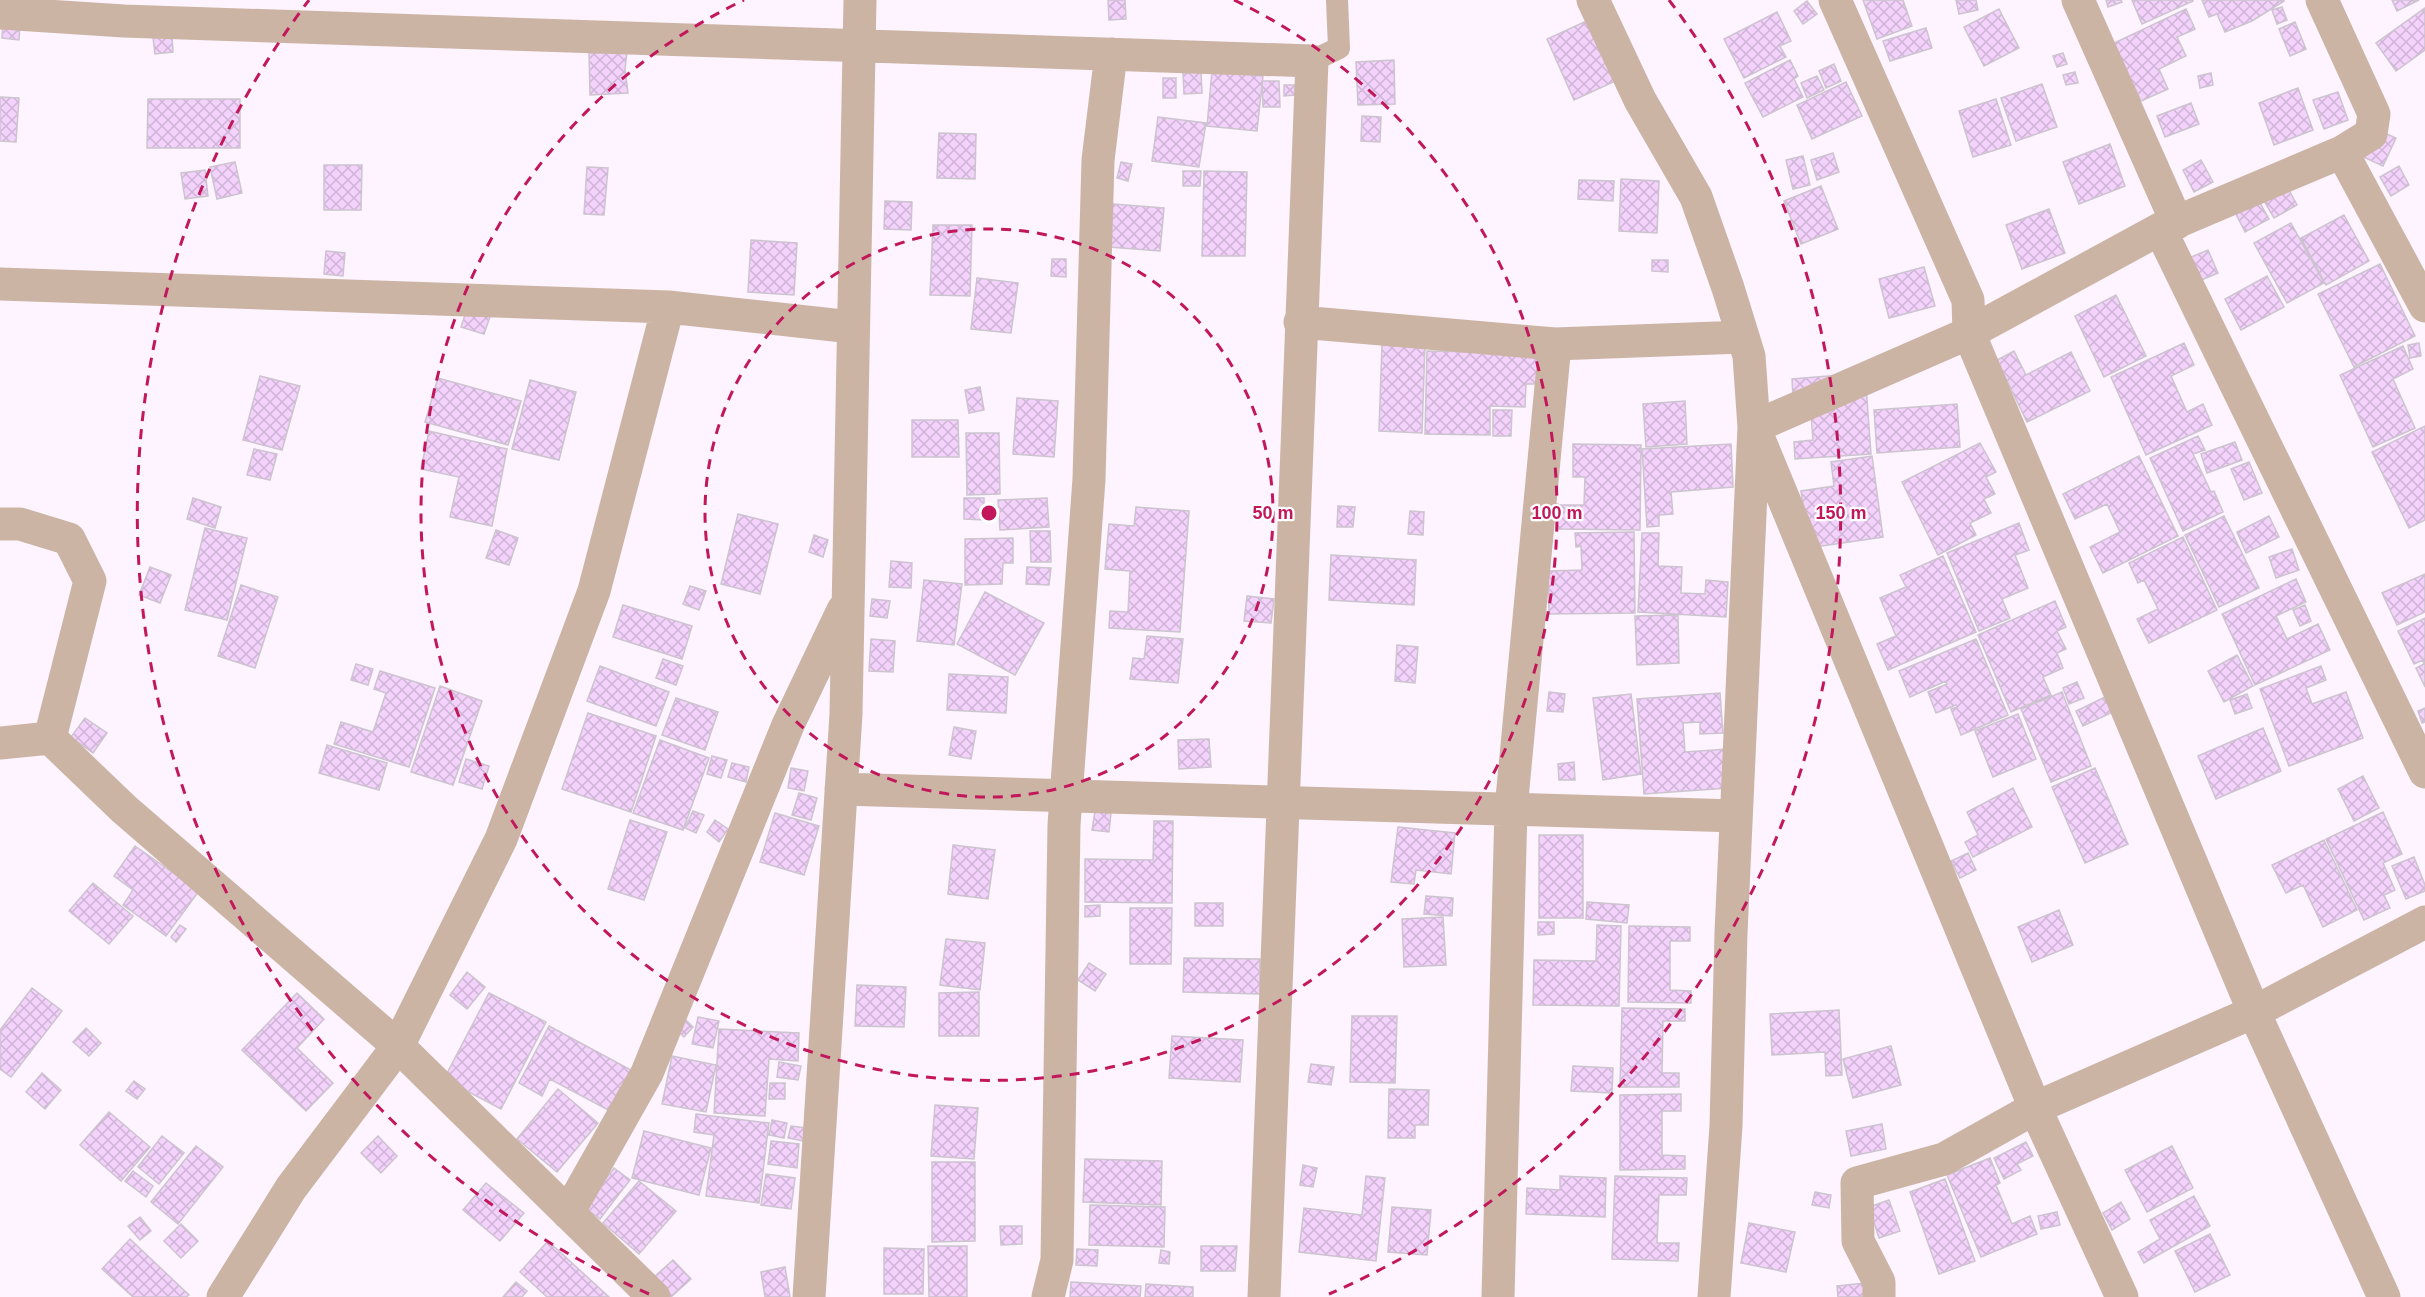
<svg xmlns="http://www.w3.org/2000/svg" width="2425" height="1297" viewBox="0 0 2425 1297" font-family="Arial,sans-serif">
<style>
.building{fill:url(#building-cross-hatch);stroke:#ccc4ce;stroke-width:1.5}
.lines{fill:none;stroke-linecap:round;stroke-linejoin:round}
.lane{stroke:#ccb4a4;stroke-width:22}
.street{stroke:#ccb4a4;stroke-width:33}
.ring{fill:none;stroke:#c2185b;stroke-width:3;stroke-dasharray:10 8}
.centre{fill:#c2185b;stroke:#fff;stroke-width:3}
.ring-label{font-size:18px;text-anchor:middle;font-weight:bold;fill:#c2185b;stroke:#fff;stroke-width:4.5;stroke-linejoin:round;paint-order:stroke}
</style>
<defs>
<pattern id="building-cross-hatch" width="8" height="8" patternUnits="userSpaceOnUse" patternTransform="scale(1.5)"><rect width="8" height="8" fill="#f3d3fb"/><path d="M0 0l8 8M0 8l8-8" fill="none" stroke="#d0b4d7"/></pattern>
</defs>
<rect width="100%" height="100%" fill="#fdf4ff"/>
<path class="building" d="M1108,0H1125L1126,19L1109,20Z
M1863,0H1903L1912,26L1877,39Z
M1956,0H1976L1978,10L1959,14Z
M2106,0H2121L2122,2L2108,7Z
M2132,0H2193V1L2142,24Z
M2202,0H2284V1L2252,21L2225,32L2217,14L2209,17Z
M2392,0H2419L2397,11Z
M1807,1L1817,14L1803,24L1794,11Z
M2282,7L2287,20L2277,24L2272,10Z
M2425,8V50L2396,71L2376,43Z
M1999,9L2019,48L1984,66L1964,27Z
M2186,9L2195,29L2177,37L2186,56L2159,69L2168,89L2141,101L2114,43Z
M1777,12L1791,41L1780,46L1786,57L1744,78L1724,39Z
M1593,18L1620,79L1574,100L1547,39Z
M3,22L20,23L19,40L2,38Z
M2295,22L2306,49L2290,56L2279,29Z
M1926,28L1932,48L1890,61L1883,41Z
M172,36L173,52L155,54L153,38Z
M627,52L625,69L628,93L590,95L589,53Z
M2063,53L2067,64L2057,67L2053,56Z
M1394,60L1395,104L1358,105L1356,62Z
M1790,60L1798,76L1794,79L1803,97L1763,117L1745,83Z
M1834,64L1841,81L1826,88L1819,71Z
M1212,71L1263,76L1257,131L1207,126Z
M1201,72L1202,93L1184,94L1183,73Z
M2075,72L2078,83L2066,85L2063,75Z
M2211,73L2213,85L2200,88L2198,76Z
M1817,76L1824,90L1807,98L1801,83Z
M1163,78H1176V98H1163Z
M1262,81H1279L1280,107H1263Z
M1846,82L1862,116L1812,139L1797,105Z
M2042,84L2057,127L2016,141L2001,98Z
M1284,85H1295V95L1284,96Z
M2298,88L2313,130L2274,145L2259,103Z
M2338,92L2348,120L2324,129L2313,100Z
M0,97L19,98L16,142L0,141Z
M148,99H240V148H147Z
M1996,99L2011,145L1973,157L1959,111Z
M2191,103L2199,124L2165,137L2157,116Z
M1362,116L1381,117L1380,142L1361,141Z
M1158,117L1206,123L1199,167L1152,161Z
M2363,123L2396,138L2383,166L2350,151Z
M939,133L976,134L975,179L937,178Z
M2110,144L2125,186L2079,204L2063,162Z
M1833,153L1839,172L1817,180L1811,160Z
M1803,156L1810,185L1793,189L1786,160Z
M2201,160L2213,182L2194,192L2183,170Z
M235,162L242,193L217,199L210,167Z
M1121,162L1132,164L1128,181L1117,178Z
M324,165H362L361,210H324Z
M2399,166L2409,185L2391,196L2380,177Z
M587,167L608,168L604,215L584,214Z
M205,170L208,196L185,199L181,173Z
M1183,171H1201L1200,186H1183Z
M1204,171L1247,172L1245,256H1202Z
M1621,179L1659,181L1657,233L1619,231Z
M1579,180L1614,181L1613,201L1578,199Z
M2284,181L2297,205L2274,218L2260,194Z
M1821,186L1838,229L1801,244L1784,201Z
M885,201L912,202L911,230L884,229Z
M2259,201L2269,219L2245,232L2236,214Z
M1113,204L1164,208L1160,251L1109,247Z
M2049,209L2065,253L2022,269L2006,225Z
M2344,215L2369,261L2326,285L2301,238Z
M2291,223L2324,283L2287,303L2254,243Z
M933,225H972L970,296L930,295Z
M751,240L797,243L794,295L748,292Z
M2208,250L2218,273L2199,281L2189,258Z
M326,251L345,253L343,276L324,274Z
M1052,259H1066V277L1051,276Z
M1652,260H1668V272L1652,271Z
M2380,264L2415,336L2354,367L2318,294Z
M1924,267L1935,306L1889,318L1879,279Z
M2267,276L2284,307L2241,330L2225,299Z
M977,278L1018,283L1011,333L971,329Z
M2116,295L2146,356L2104,377L2075,316Z
M468,306L491,314L484,334L461,327Z
M2184,343L2194,365L2171,376L2187,412L2203,404L2212,425L2146,455L2111,377Z
M2419,343L2421,356L2410,358L2408,345Z
M1382,344L1425,345L1422,433L1379,431Z
M2403,346L2413,369L2393,379L2415,428L2373,447L2340,375Z
M1427,351L1541,353L1540,384H1526L1525,407L1490,406V435L1425,434Z
M2014,351L2026,375L2071,352L2090,391L2027,422L1997,360Z
M1865,373L1871,454L1795,459L1794,442L1813,440L1811,415L1794,416L1792,379Z
M260,376L300,386L282,450L243,440Z
M438,378L521,401L508,445L425,422Z
M530,380L576,392L559,460L512,449Z
M980,387L984,410L969,413L965,390Z
M1017,398L1058,401L1054,457L1013,454Z
M1685,401L1687,444L1646,447L1643,404Z
M1957,404L1960,447L1877,453L1874,410Z
M1493,410H1512L1511,436H1493Z
M912,420H958L959,457H912Z
M2425,426V520L2409,528L2372,452Z
M429,431L507,449L492,526L450,517L459,477L421,469Z
M966,433H999L1000,494L967,495Z
M2198,436L2205,450L2193,454L2211,492L2214,491L2223,512L2183,531L2150,458Z
M2235,442L2242,460L2207,473L2201,454Z
M1980,443L1996,472L1986,477L1995,494L1984,499L1991,513L1970,523L1976,535L1938,555L1902,482Z
M1573,444L1641,445L1640,530L1557,529L1558,505H1584L1585,477H1573Z
M1731,444L1733,487L1671,492L1673,514L1659,515V526L1647,527L1642,449Z
M254,449L277,454L270,480L247,475Z
M1872,456L1883,537L1809,548L1801,491L1834,486L1831,462Z
M2139,456L2178,536L2103,573L2090,547L2120,532L2107,504L2075,519L2063,494Z
M2249,462L2262,493L2244,500L2231,469Z
M193,498L221,507L215,528L187,519Z
M964,498H984V520L964,519Z
M1047,498L1049,527L1000,530L998,500Z
M1338,506L1355,507L1353,527H1337Z
M1136,507L1189,511L1180,632L1109,628L1110,611L1128,612L1130,571L1105,569L1109,524L1134,526Z
M1410,511L1424,512L1423,535L1408,534Z
M738,514L778,524L760,594L721,584Z
M2224,516L2259,588L2219,607L2185,535Z
M2269,516L2279,537L2246,553L2237,532Z
M2019,523L2029,550L2015,555L2028,588L2002,599L2010,618L1979,631L1947,553Z
M205,528L247,538L227,620L185,610Z
M496,530L518,538L509,565L486,558Z
M1030,531H1050L1051,562H1031Z
M1634,532L1635,613L1549,614L1548,571L1582,570L1581,546L1576,547L1575,533Z
M1642,533H1659L1658,566L1682,567L1681,593L1705,594L1706,580L1728,582L1726,617L1638,612Z
M814,535L828,540L823,557L809,552Z
M2183,537L2217,610L2149,643L2137,619L2158,609L2144,580L2138,583L2129,563Z
M1013,538V563H1003L1002,584L965,585V539Z
M2292,549L2299,570L2276,578L2269,557Z
M1331,555L1416,560L1414,605L1329,600Z
M1943,556L1976,632L1888,670L1877,644L1896,636L1880,598L1906,587L1900,575Z
M891,561L912,563L911,588L889,587Z
M150,567L171,575L160,603L139,595Z
M1027,567L1051,568L1049,585L1026,584Z
M2425,574V612L2397,625L2382,593Z
M2296,579L2306,602L2276,616L2287,639L2318,624L2330,650L2255,685L2222,614Z
M924,580L962,584L954,645L917,641Z
M241,585L278,597L255,668L218,656Z
M690,586L706,591L699,610L683,604Z
M985,592L1044,623L1015,675L957,644Z
M1247,596L1274,599L1271,623L1244,621Z
M872,599L890,601L887,618L870,616Z
M2055,601L2066,627L2057,631L2066,649L2057,653L2063,668L2043,677L2051,695L2011,712L1978,635Z
M623,605L692,626L682,659L613,637Z
M2305,605L2311,621L2300,626L2293,610Z
M1678,615L1679,663L1637,665L1635,616Z
M2425,618V687L2416,668L2424,664L2423,660L2414,664L2398,631Z
M1147,636L1183,639L1178,683L1130,679L1133,658L1144,659Z
M871,639L895,641L893,672L869,671Z
M1976,639L2008,715L1961,735L1951,709L1957,707L1956,705L1936,713L1928,692L1947,684L1946,681L1910,697L1899,671Z
M1397,645L1418,647L1415,683L1395,681Z
M2237,655L2253,686L2224,702L2208,671Z
M663,659L683,666L676,685L656,678Z
M356,664L373,669L368,685L351,680Z
M600,666L669,692L656,726L587,701Z
M2321,666L2326,680L2306,688L2312,704L2346,692L2363,738L2289,766L2260,689Z
M380,671L435,688L409,767L334,744L341,722L373,732L386,693L374,689Z
M949,674L1008,677L1006,713L947,710Z
M2077,682L2084,698L2069,704L2063,688Z
M440,686L482,701L453,785L411,772Z
M1549,692L1565,694L1563,712L1547,711Z
M2062,692L2091,766L2051,782L2021,709Z
M1720,693L1723,733L1700,734V722L1683,723L1685,752L1727,749L1729,788L1644,794L1637,699Z
M1631,694L1641,774L1603,780L1593,698Z
M2247,694L2252,708L2235,714L2230,700Z
M2105,697L2113,712L2083,726L2076,711Z
M676,698L718,712L705,750L662,735Z
M2425,708V722L2422,723L2418,711Z
M588,713L656,736L631,812L562,789Z
M2018,714L2036,759L1993,777L1975,731Z
M85,718L107,733L93,753L71,737Z
M954,727L976,731L971,759L949,755Z
M2263,728L2281,771L2216,799L2198,756Z
M1209,739L1211,767L1179,769L1178,740Z
M660,740L709,758L683,830L633,813Z
M327,745L387,763L379,790L319,773Z
M712,756L727,760L721,778L707,774Z
M466,759L489,766L482,789L459,782Z
M1574,762L1575,780H1559L1558,764Z
M732,763L749,767L746,782L728,777Z
M791,768L808,771L804,791L788,788Z
M2095,768L2128,844L2085,863L2052,787Z
M2363,776L2379,808L2354,821L2338,789Z
M2013,788L2032,827L1973,857L1965,842L1978,835L1967,812Z
M799,793L817,798L811,820L792,815Z
M693,811L704,815L696,833L685,828Z
M1095,811L1111,813L1109,832L1092,830Z
M2383,812L2402,854L2383,863L2395,890L2384,895L2390,908L2364,920L2326,839Z
M775,813L819,826L804,875L760,862Z
M630,820L667,832L644,900L608,889Z
M715,820L728,829L719,842L707,832Z
M1154,821H1173L1172,903L1085,902V859L1153,860Z
M1398,827L1455,833L1451,874L1416,870L1414,884L1391,882Z
M1539,835H1583V918H1539Z
M2324,840L2357,910L2323,927L2303,885L2286,893L2272,865Z
M953,845L995,850L988,899L948,894Z
M135,846L199,891L166,936L123,905L133,890L114,876Z
M1968,853L1976,870L1960,878L1951,861Z
M2414,857L2425,885V891L2406,899L2392,866Z
M93,883L133,916L109,944L69,911Z
M1426,896L1453,898L1452,916L1424,914Z
M1587,902L1629,905L1627,923L1586,919Z
M1195,903H1223V926H1195Z
M1100,905V916L1085,917V906Z
M1130,908H1172L1171,964H1130Z
M2059,910L2073,945L2032,962L2018,927Z
M1443,917L1446,965L1404,967L1402,919Z
M1538,922H1554V934L1538,935Z
M180,925L186,929L176,942L171,937Z
M1597,925L1621,926L1619,1006L1533,1005L1534,960L1596,961Z
M1629,926L1690,927V941H1670V990L1691,991V1003L1628,1002Z
M946,939L985,943L980,990L940,985Z
M1184,958L1260,959V994L1183,992Z
M1089,963L1106,974L1095,991L1078,980Z
M467,972L485,987L467,1009L450,995Z
M857,985L906,987L904,1027L855,1026Z
M32,988L62,1011L11,1077L0,1069V1030Z
M979,992V1036H939V993Z
M297,993L324,1019L297,1048L333,1083L306,1111L242,1050Z
M489,993L546,1022L501,1109L444,1079Z
M1622,1008L1685,1009V1021H1663L1662,1073H1679V1087H1620Z
M1839,1010L1842,1075L1826,1076L1825,1052L1772,1055L1770,1014Z
M1352,1016H1397L1395,1083L1350,1082Z
M683,1017L693,1027L684,1037L673,1027Z
M698,1017L719,1021L713,1048L692,1044Z
M549,1026L631,1070L610,1111L550,1079L542,1096L519,1083Z
M86,1028L101,1043L89,1056L73,1042Z
M719,1029L799,1033L798,1061L769,1059L765,1116L714,1113Z
M1172,1036L1243,1040L1240,1082L1169,1078Z
M1891,1046L1901,1085L1853,1098L1843,1059Z
M672,1056L716,1065L706,1112L662,1104Z
M779,1062L801,1066L798,1080L777,1077Z
M1311,1064L1334,1067L1331,1085L1308,1082Z
M1573,1066L1613,1068L1612,1093L1571,1091Z
M42,1073L61,1090L45,1109L26,1092Z
M134,1081L145,1089L137,1099L126,1091Z
M770,1083H785V1099H769Z
M558,1089L598,1123L557,1172L517,1139Z
M1389,1089L1429,1090L1428,1125H1415V1138H1388Z
M1681,1094V1111H1662V1155L1685,1156V1169L1620,1170V1095Z
M935,1105L978,1108L974,1159L931,1156Z
M109,1112L150,1147L121,1181L80,1145Z
M696,1114L769,1123L759,1203L706,1196L714,1135L694,1132Z
M772,1120L787,1123L784,1138L769,1135Z
M1882,1124L1886,1149L1851,1156L1846,1131Z
M791,1126L806,1128L804,1141L788,1138Z
M644,1131L711,1148L699,1195L632,1178Z
M162,1136L184,1153L159,1184L138,1167Z
M378,1136L397,1156L381,1173L361,1153Z
M771,1141L799,1144L797,1168L768,1164Z
M2026,1142L2033,1156L2017,1164L2021,1170L2004,1179L1994,1158Z
M196,1146L223,1167L178,1224L151,1202Z
M2172,1146L2193,1188L2147,1212L2125,1170Z
M1990,1158L2000,1183L1996,1185L2012,1224L2030,1216L2037,1234L1981,1257L1947,1175Z
M1085,1159L1162,1161L1161,1205L1083,1202Z
M932,1162H975V1241L932,1242Z
M1303,1165L1317,1168L1313,1187L1300,1185Z
M614,1168L630,1180L600,1219L584,1207Z
M133,1171L153,1186L146,1197L125,1181Z
M766,1174L795,1178L791,1209L761,1205Z
M1366,1176L1385,1178L1376,1261L1299,1252L1304,1208L1362,1215Z
M1560,1176L1606,1178L1605,1217L1526,1214L1527,1188L1560,1190Z
M1615,1176L1687,1178L1686,1195H1659L1657,1243H1679L1678,1261L1612,1259Z
M1945,1179L1975,1261L1939,1274L1910,1192Z
M639,1181L676,1211L639,1254L603,1223Z
M486,1183L524,1213L500,1241L463,1210Z
M1815,1192L1831,1195L1829,1208L1812,1205Z
M2194,1196L2210,1226L2144,1263L2138,1252L2160,1239L2150,1220Z
M1889,1200L1900,1231L1879,1238L1869,1207Z
M2121,1202L2130,1219L2112,1230L2103,1213Z
M1090,1205L1165,1207L1164,1247L1089,1245Z
M1392,1207L1431,1210L1427,1255L1388,1252Z
M2057,1212L2060,1225L2041,1229L2038,1216Z
M140,1217L151,1231L140,1240L128,1226Z
M1749,1223L1795,1232L1786,1272L1741,1263Z
M181,1224L198,1241L181,1258L164,1241Z
M1000,1226H1022V1244L1001,1245Z
M2210,1234L2230,1275L2195,1292L2175,1251Z
M130,1239L189,1295L186,1297H133L102,1269Z
M548,1241L609,1297H547L520,1272Z
M928,1246H967V1297H929Z
M1201,1246H1237L1235,1271H1201Z
M884,1248L924,1249L923,1294H884Z
M1077,1249L1098,1250L1097,1266L1076,1265Z
M1161,1250L1170,1252L1169,1264L1159,1263Z
M673,1260L691,1279L671,1297L653,1278Z
M785,1267L790,1297H765L761,1272Z
M516,1282L527,1291L522,1297H503Z
M1071,1282L1141,1286L1140,1297H1070Z
M1865,1283L1867,1297H1838L1837,1286Z
M1146,1284L1193,1287V1297H1145Z"/>
<g class="lines">
<path class="lane" d="M1312,61L1339,48L1337,0"/>
<path class="street" d="M1593,0L1640,100L1696,197L1728,288L1749,356L1754,427L1731,933L1726,1126L1714,1297
M1835,0L1968,300L1969,333L2254,1012L2425,922
M2078,0L2177,223
M2322,0L2374,114L2371,134L2342,152
M0,13L124,21L1312,61L1264,1297
M2160,229L2342,152L2425,306
M0,284L668,307L852,327
M1300,322L1555,344L1511,809L1498,1297
M1555,344L1743,337
M0,524H20L69,539L90,581L50,738L124,809L398,1046L654,1297
M0,743L50,738
M841,789L1736,816
M568,1213L647,1073L788,725L843,610
M223,1297L291,1188L398,1046L501,839L594,591L668,307
M809,1297L846,714L860,0
M1048,1297L1057,1260L1064,825L1089,479L1098,160L1111,54
M1879,1297V1282L1858,1241L1857,1183L1944,1159L2035,1108L1754,427L1969,333L2160,229L2425,772
M2122,1297L2035,1108L2254,1012L2384,1297"/>
</g>
<g class="ring">
<circle cx="989" cy="513" r="284"/>
<path d="M1234 0A568 568 0 1 1 744 0"/>
<path d="M649 1294A852 852 0 0 1 309 0M1669 0A852 852 0 0 1 1329 1294"/>
</g>
<circle cx="989" cy="513" r="9" class="centre"/>
<g class="ring-label">
<text x="1273" y="519">50 m</text>
<text x="1557" y="519">100 m</text>
<text x="1841" y="519">150 m</text>
</g>
</svg>
